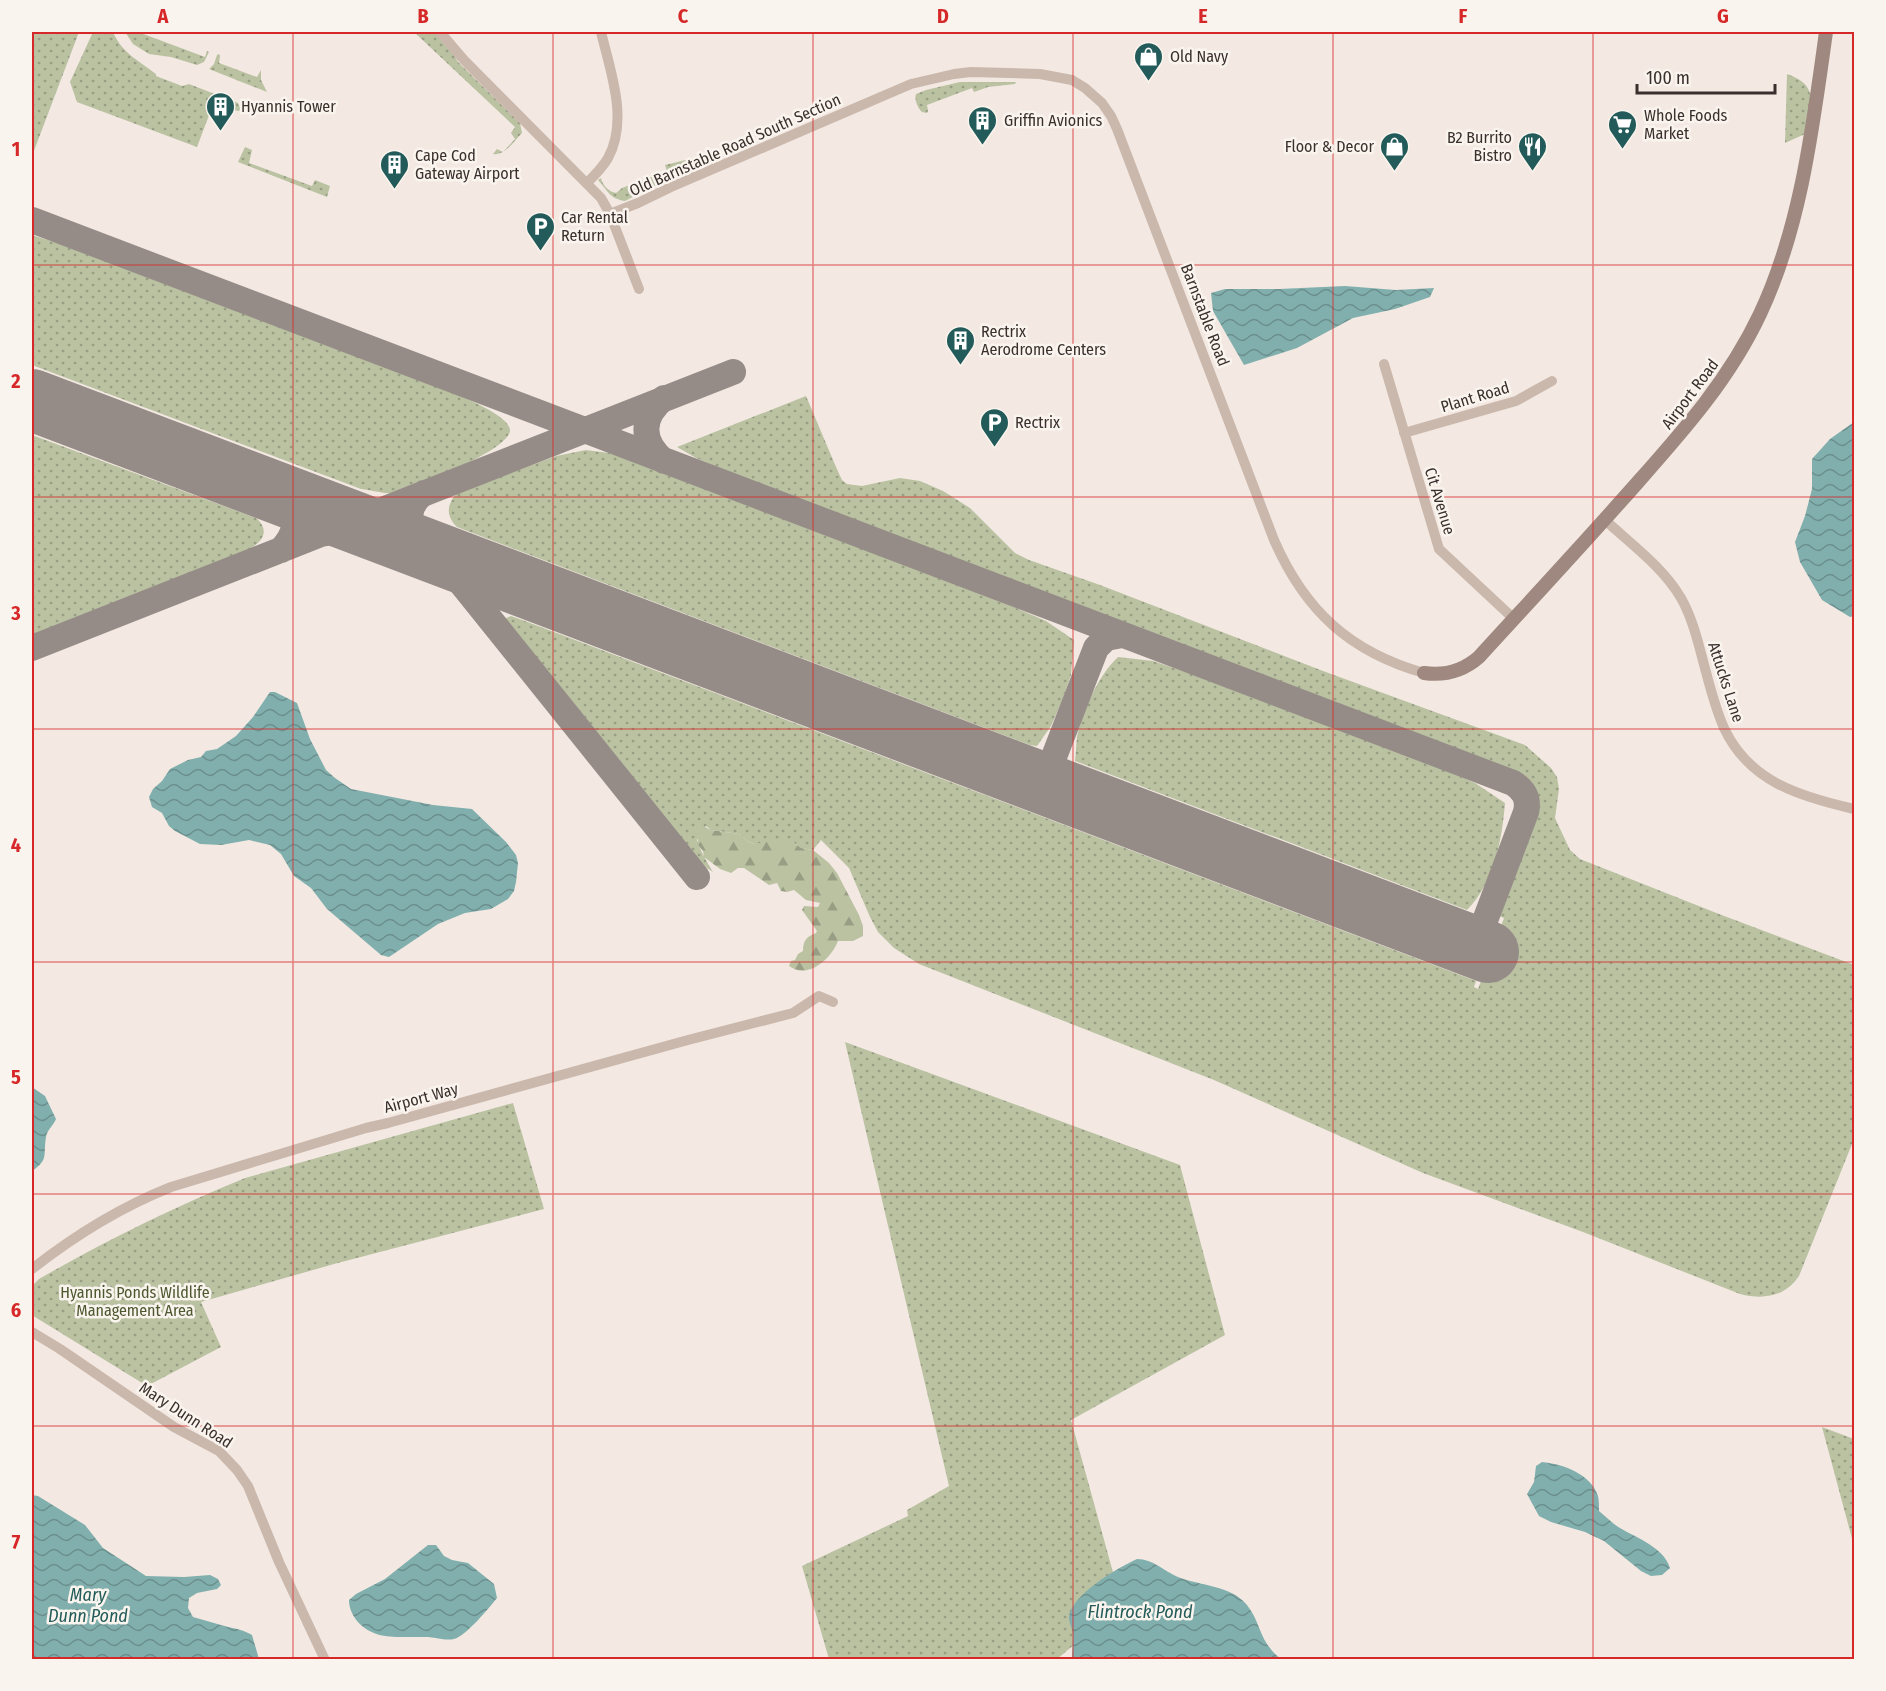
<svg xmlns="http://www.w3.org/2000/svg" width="1886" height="1691" viewBox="0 0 1886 1691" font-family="'Fira Sans Condensed',sans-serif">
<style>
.grass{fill:url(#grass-dots)}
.forest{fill:url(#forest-firs)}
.water{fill:url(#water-waves)}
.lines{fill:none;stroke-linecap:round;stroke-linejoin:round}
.taxiway{stroke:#968c87;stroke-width:26}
.runway{stroke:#968c87;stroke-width:62}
.street{stroke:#cbb8ad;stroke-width:10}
.secondary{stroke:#9f887f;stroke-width:14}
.grid{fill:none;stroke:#d62828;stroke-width:1.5;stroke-opacity:0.55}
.labels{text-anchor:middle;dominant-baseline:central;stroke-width:5;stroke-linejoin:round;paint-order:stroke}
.poi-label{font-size:16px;fill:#3a2f2c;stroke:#faf4ee;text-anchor:start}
.street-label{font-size:16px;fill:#3a2f2c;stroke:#faf4ee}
.park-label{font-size:16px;fill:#4d5830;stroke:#faf4ee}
.water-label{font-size:18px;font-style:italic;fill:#225b59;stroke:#faf4ee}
.neatline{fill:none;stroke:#d62828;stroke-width:2}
.grid-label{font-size:20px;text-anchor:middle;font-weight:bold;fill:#d62828}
</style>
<defs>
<pattern id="grass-dots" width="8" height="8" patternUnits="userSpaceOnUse" patternTransform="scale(1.5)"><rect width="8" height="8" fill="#bac2a2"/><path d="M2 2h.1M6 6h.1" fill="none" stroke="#989e84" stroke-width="1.8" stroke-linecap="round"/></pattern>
<pattern id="forest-firs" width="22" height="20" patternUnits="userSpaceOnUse" patternTransform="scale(1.5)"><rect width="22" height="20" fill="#bac2a2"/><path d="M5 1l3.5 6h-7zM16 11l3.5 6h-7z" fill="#989e84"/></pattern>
<pattern id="water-waves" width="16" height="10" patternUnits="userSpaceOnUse" patternTransform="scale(1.5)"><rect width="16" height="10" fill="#81afad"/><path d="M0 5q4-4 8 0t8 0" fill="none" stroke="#6b8f8d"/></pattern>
</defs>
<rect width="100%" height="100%" fill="#f3e9e2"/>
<path class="grass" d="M32,32H79L32,156Z
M93,32H113C122,53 138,60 156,74V76L182,86L189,84L238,103L241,110L238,111L231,109L228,117L211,110L197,147L77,102L70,82Z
M125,32H138L205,57L207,51L209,52L204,62L197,65L171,57L149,54L133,44Z
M414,32H435L448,44L458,62L520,123L522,133C514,141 505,156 493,154L497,149L503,152L515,139L511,133L515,127Z
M219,54L220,56L219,63L257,77L261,70V80L267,92L209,69L214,64L217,55Z
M1787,74C1821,86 1810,104 1805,134L1785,143Z
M960,82H1016L1015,84L988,87L974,92L972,88L927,105L928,111L927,113L922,112C918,108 914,100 916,94L926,90Z
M245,147L252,150L249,163L312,186L315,180L330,186L327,197L238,162Z
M706,155L708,158L716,155L717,157L713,162L654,186L625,201C609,198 609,192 598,180L601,178C602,185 609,192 616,193L622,188L667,171L665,165Z
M32,235L82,251L449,391C462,397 509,415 510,430C511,450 412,489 393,493C384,494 371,490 361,489L32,365Z
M806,396L836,467L842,480L847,484L862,486L900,478L920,481L943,491L970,508L1015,553L1029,560L1100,585L1323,671L1525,745L1551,768L1557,777L1559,789L1555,818L1570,850L1580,859L1719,914L1854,965V1139L1799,1276C1785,1297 1763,1300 1740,1294L1583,1232L1423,1173L1214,1080L919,964L894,948L878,932L870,917L849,868L821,840L813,850L801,848L793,842L754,844L747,841L739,834L711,830L706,826L697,840C700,850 707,862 713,872L707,868L690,851L520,640L506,622V618L511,616L525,621L1476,981L1474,987L1478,989L1484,973L1481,971L1495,934H1498L1504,918L1499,916L1537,815V795L1531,783L1521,774L760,486L696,458L677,447Z
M32,435L256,518C273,533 259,545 244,552L32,636Z
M586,450L609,453L666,472L970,588L1046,621L1074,640L1071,675L1062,701L1051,726L1037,746L1030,745L457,527C446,516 446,505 457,493L556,456Z
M1118,657L1153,661L1219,683L1307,716L1426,762L1475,783L1505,803C1502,840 1494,883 1467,910L1075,761C1076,753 1076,745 1077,737C1083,710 1098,676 1118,657Z
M845,1042L1180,1165L1225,1335L1071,1420L1122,1605L1057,1659H829L802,1566L908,1516L907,1510L949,1486Z
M513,1103L544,1209L334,1264L201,1302L221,1347L147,1386L35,1317L32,1313V1286L39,1279C105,1241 174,1207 245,1178Z
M1822,1427L1854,1439V1546Z"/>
<path class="forest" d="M701,825L711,830L739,834L747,841L754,844L781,839L793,842L801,848L813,850L829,863L837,873L859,915L863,926V936L853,941H838C831,959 808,980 789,966L791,961L795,960L798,954L803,951C803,941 806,937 816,933L817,931L802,910L804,906L818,907L820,903L806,900L794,890L787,892L781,891L777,883L769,885L744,868H738L731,873L720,869L704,857L703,851L698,845V839L695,832Z"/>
<path class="water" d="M1345,286L1396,290L1434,288L1430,297L1395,309L1353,318L1297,348L1244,365L1213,311L1211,293L1225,289H1279Z
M1854,422V616L1850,617L1822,600L1800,562L1795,542L1805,516L1812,489V459L1830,439Z
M270,692H275L297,703L310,739L326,770L335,778L351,789L433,805L472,809L506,842L516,855L518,863L516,882L514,891L508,899L491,909L465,913L438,924L389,957L381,955L327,909L311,888L294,876L281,854L270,845L249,840L221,845L200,844L175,831L169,826L162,813L152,807L149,797L153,789L162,781L170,769L188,760L201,757L206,751L217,749L236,736L253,717Z
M32,1087L45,1096L56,1119C53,1126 47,1130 46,1137C43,1155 49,1160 32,1171Z
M1542,1462C1563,1464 1591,1474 1598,1496C1599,1500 1599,1507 1599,1511C1604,1515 1609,1520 1614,1524C1632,1537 1663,1545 1670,1568L1662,1575L1651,1576L1641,1571L1604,1541L1585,1532L1551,1522L1539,1516L1527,1494L1534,1482L1536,1466Z
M32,1495L38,1496L85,1525L103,1548L146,1576L184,1577L210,1575L218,1579L221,1585L217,1589L197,1593L189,1598L188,1608L193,1617C205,1620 216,1624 228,1627C238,1629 243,1630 252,1635L259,1659H32Z
M428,1545H436L444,1556L452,1560L468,1563L494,1584L497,1598C489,1608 466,1636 454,1639C446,1641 434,1637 426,1637C402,1636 375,1642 357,1621C352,1614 349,1608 349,1600L356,1594L385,1579Z
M1137,1559C1153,1559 1164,1571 1178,1577C1200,1586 1231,1585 1247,1605C1262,1624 1258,1641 1281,1659H1072C1072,1652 1073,1643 1073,1636C1073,1629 1069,1623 1069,1617C1071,1595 1119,1567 1137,1559Z"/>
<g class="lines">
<path class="taxiway" d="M32,220L1513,783C1524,790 1529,799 1526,812L1475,947
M664,461C640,441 641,417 664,398
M279,493C296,514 301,529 281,550
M424,493C399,511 412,534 430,551
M326,511L358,514L382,510L733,372
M437,553L697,877
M32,648L321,534L349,529L375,530
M1019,775C1033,775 1043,774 1052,762
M1068,794L1054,776L1052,762L1096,648L1106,638L1122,635"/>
<path class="runway" d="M32,400L1488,952"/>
<path class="street" d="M440,32L464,60L601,198L610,214L639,289
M587,183C595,175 603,167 608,158C629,120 610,70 601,32
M610,214L638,203L671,187L911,84L954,74L971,72L1040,74L1072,80L1085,88L1102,103L1111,116L1117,129L1274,540C1305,611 1350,652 1424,673
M1384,364L1439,549L1514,619
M1404,433L1516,401L1552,381
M1605,520C1631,544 1663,567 1681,598C1694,621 1699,647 1706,672C1711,691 1716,710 1724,728C1749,782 1801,797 1854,809
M32,1269C74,1236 121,1207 171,1187L366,1128L388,1123L688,1040L793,1013L819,996L833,1002
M32,1332L60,1349L174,1427L219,1451L237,1470L248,1486L279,1562L325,1660"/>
<path class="secondary" d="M1424,673C1445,676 1463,671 1479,657C1532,599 1586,541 1638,482C1685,429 1730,378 1760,314C1801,227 1813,125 1826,32"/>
</g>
<path class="grid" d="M293,32V1660M553,32V1660M813,32V1660M1073,32V1660M1333,32V1660M1593,32V1660M32,265H1854M32,497H1854M32,729H1854M32,962H1854M32,1194H1854M32,1426H1854"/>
<defs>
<symbol id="shop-pin" viewBox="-11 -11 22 30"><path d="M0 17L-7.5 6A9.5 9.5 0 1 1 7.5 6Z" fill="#225b59" stroke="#faf4ee"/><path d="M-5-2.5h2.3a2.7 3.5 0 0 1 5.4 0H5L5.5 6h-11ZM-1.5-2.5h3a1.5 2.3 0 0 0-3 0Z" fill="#fff"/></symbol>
<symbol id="building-pin" viewBox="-11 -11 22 30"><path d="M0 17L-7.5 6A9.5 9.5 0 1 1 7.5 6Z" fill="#225b59" stroke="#faf4ee"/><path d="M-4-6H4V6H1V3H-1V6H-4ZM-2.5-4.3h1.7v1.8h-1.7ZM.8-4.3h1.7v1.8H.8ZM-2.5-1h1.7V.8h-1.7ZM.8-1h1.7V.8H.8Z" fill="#fff"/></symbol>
<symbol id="supermarket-pin" viewBox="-11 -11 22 30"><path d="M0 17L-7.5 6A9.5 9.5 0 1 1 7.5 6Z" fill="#225b59" stroke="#faf4ee"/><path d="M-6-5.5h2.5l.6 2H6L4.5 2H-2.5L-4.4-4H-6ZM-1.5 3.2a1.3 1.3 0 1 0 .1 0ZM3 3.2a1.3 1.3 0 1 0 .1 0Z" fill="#fff"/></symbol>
<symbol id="restaurant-pin" viewBox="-11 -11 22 30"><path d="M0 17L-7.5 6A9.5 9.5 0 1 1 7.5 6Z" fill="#225b59" stroke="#faf4ee"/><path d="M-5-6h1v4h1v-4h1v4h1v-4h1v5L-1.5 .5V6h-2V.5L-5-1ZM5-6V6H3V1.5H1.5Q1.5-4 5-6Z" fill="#fff"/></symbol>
<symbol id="parking-pin" viewBox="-11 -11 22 30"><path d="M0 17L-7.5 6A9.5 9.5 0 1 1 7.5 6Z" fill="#225b59" stroke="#faf4ee"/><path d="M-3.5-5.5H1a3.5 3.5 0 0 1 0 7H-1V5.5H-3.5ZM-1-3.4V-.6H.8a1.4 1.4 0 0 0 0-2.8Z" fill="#fff"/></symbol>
</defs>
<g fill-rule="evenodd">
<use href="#shop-pin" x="1132" y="40" width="33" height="45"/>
<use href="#building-pin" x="204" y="90" width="33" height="45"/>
<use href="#building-pin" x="966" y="104" width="33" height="45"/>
<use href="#supermarket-pin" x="1606" y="108" width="33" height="45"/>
<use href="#shop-pin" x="1378" y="130" width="33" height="45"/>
<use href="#restaurant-pin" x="1516" y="130" width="33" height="45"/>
<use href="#building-pin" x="378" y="148" width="33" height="45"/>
<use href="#parking-pin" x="524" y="210" width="33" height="45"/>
<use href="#building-pin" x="944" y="324" width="33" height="45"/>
<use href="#parking-pin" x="978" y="406" width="33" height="45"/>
</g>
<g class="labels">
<g class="poi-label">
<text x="1170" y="56">Old Navy</text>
<text x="241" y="106">Hyannis Tower</text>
<text x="1644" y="115">Whole Foods<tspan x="1644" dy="18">Market</tspan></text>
<text x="1004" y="120">Griffin Avionics</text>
<text x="1512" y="137" text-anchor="end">B2 Burrito<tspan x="1512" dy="18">Bistro</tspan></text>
<text x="1374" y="146" text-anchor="end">Floor &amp; Decor</text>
<text x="415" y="155">Cape Cod<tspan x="415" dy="18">Gateway Airport</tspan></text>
<text x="561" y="217">Car Rental<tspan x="561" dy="18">Return</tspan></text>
<text x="981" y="331">Rectrix<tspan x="981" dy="18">Aerodrome Centers</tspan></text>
<text x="1015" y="422">Rectrix</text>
</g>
<g class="street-label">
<text transform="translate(735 145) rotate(-24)">Old Barnstable Road South Section</text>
<text transform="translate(1205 315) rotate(69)">Barnstable Road</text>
<text transform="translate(1690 394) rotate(-53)">Airport Road</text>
<text transform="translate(1475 397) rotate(-17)">Plant Road</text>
<text transform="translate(1440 501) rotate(73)">Cit Avenue</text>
<text transform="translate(1726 682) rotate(72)">Attucks Lane</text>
<text transform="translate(421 1098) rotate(-15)">Airport Way</text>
<text transform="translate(186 1415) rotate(33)">Mary Dunn Road</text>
</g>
<g class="park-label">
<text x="135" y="1292">Hyannis Ponds Wildlife<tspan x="135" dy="18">Management Area</tspan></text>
</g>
<g class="water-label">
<text x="88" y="1595">Mary<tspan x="88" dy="21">Dunn Pond</tspan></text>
<text x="1140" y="1612">Flintrock Pond</text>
</g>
</g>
<rect width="1886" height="1691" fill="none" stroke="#faf4ee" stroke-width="66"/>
<path d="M1637 84v9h138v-9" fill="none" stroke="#3a2f2c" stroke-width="3"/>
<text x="1646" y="84" font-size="18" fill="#3a2f2c" stroke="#faf4ee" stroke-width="4.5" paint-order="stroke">100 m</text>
<rect x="33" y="33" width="1820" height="1625" class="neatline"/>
<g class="grid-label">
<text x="163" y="23">A</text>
<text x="423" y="23">B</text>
<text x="683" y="23">C</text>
<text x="943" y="23">D</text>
<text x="1203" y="23">E</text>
<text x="1463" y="23">F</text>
<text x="1723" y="23">G</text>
<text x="16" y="156">1</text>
<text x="16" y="388">2</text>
<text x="16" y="620">3</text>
<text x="16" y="852">4</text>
<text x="16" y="1084">5</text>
<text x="16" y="1317">6</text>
<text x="16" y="1549">7</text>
</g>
</svg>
